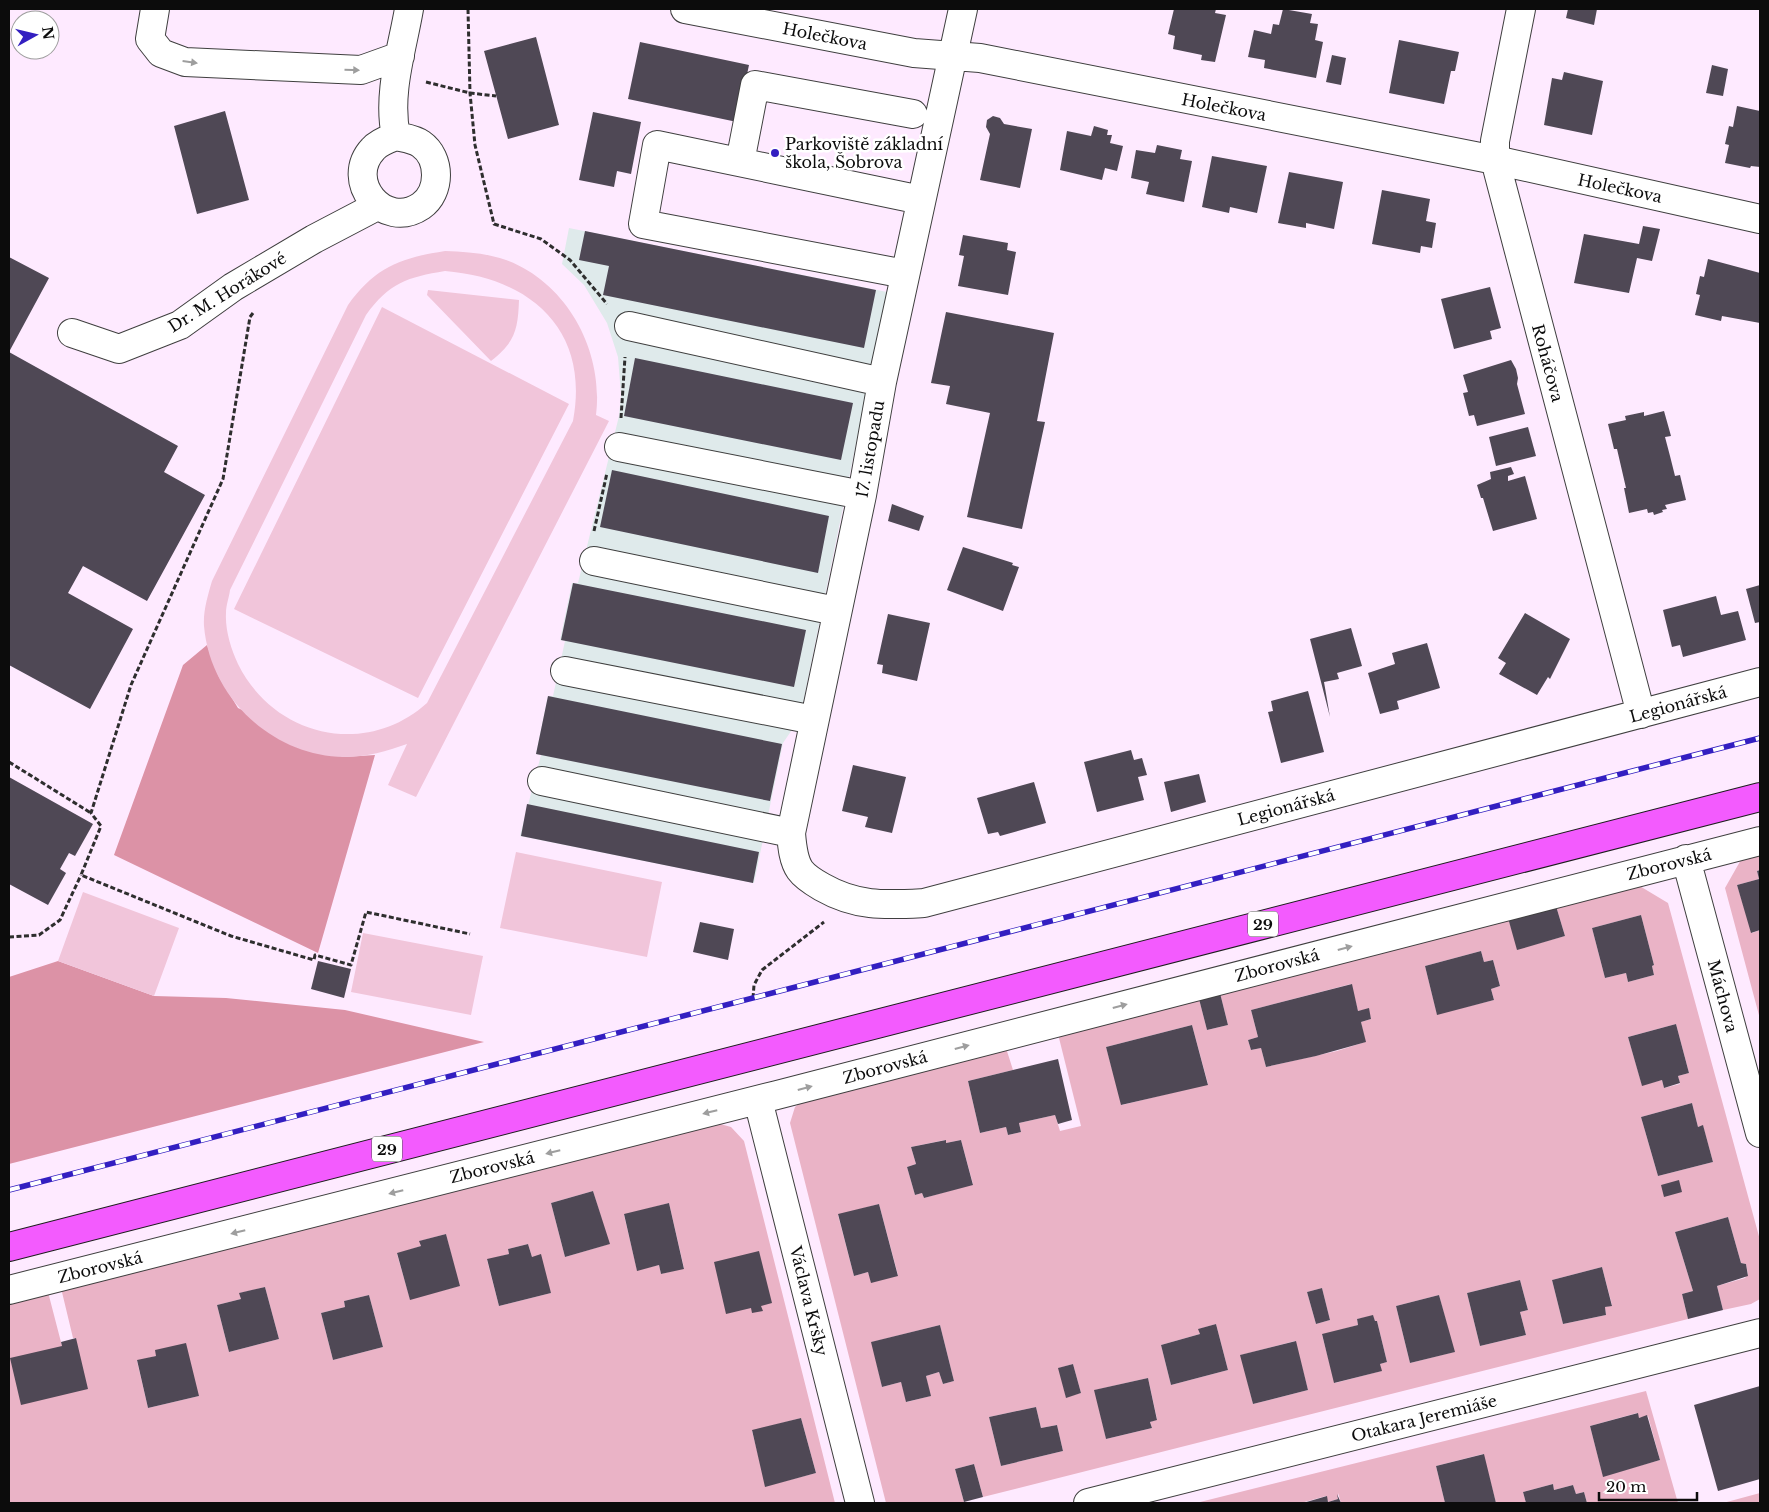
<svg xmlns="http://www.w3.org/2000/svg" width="1769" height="1512" viewBox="0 0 1769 1512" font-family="'Libre Baskerville',serif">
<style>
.industrial{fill:#dfeaeb}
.green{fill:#eab3c6;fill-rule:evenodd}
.forest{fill:#dc92a6}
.pitch{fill:#f1c5da;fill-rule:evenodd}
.building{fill:#4f4855}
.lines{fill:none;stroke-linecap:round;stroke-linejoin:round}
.minor-casing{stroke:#3f3f3f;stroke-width:30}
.major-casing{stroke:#1d1d1d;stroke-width:30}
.path{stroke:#2e2e2e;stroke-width:3;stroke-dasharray:5 2.5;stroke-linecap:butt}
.minor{stroke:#fff;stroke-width:28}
.major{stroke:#f35bfe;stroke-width:28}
.rail-casing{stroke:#331fc1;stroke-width:5.5}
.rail{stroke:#fff;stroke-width:4;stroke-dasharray:11;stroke-linecap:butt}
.oneway{fill:#9e9e9e}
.poi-dot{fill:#331fc1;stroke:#fff;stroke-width:2}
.labels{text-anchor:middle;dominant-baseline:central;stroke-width:5;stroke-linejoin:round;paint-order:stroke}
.shield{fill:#fff;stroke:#555;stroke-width:1}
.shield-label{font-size:15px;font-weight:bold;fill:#0c0c0c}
.street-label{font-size:16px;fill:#0c0c0c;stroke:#fff}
.poi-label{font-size:16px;fill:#0c0c0c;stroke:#fff;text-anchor:start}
</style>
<rect width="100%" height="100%" fill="#feeaff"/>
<path class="industrial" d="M569,228L887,292L800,718L783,743L754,883L520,836L541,755L536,754L548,696H553L565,641L560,640L572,583H578L619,416L621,395L618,357L607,323L584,285L562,264Z"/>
<path class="green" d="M1760,854V870L1757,871L1759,879L1737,885L1752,933L1760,930V1019L1725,888L1742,858Z
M1638,885L1668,903L1760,1240V1299L1751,1304L1723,1310L1717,1286L1745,1278L1748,1274L1746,1264L1741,1263L1728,1217L1675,1232L1693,1291L1682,1294L1688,1319L983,1497L974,1464L955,1469L964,1502L886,1503L790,1123L795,1107L805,1099L1006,1048L1013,1070L968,1081L980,1133L1006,1127L1008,1135L1021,1132L1019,1123L1055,1115L1060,1131L1081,1126L1058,1034L1199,999L1207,1030L1228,1025L1220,993L1508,918L1518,949L1565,936L1556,906ZM1641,915L1654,965L1652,966L1654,975L1628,982L1626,973L1605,978L1592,928ZM1481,951L1484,962L1493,960L1500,986L1491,989L1494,1000L1437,1014L1425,966ZM1351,984L1358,1011L1368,1009L1371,1019L1361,1022L1365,1042L1337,1051L1266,1067L1261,1048L1251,1050L1248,1040L1258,1037L1251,1010ZM1676,1024L1689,1073L1678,1076L1680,1084L1664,1088L1662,1080L1642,1085L1628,1037ZM1192,1025L1208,1084L1122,1105L1106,1047ZM1692,1103L1698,1127L1703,1126L1713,1162L1658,1176L1641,1117ZM945,1140L946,1143L961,1140L973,1184L924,1198L922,1193L915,1195L907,1167L916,1164L911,1147ZM879,1204L898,1275L872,1282L868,1272L854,1276L838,1215ZM1602,1267L1612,1305L1605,1307L1606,1315L1563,1324L1552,1280ZM1520,1280L1528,1310L1520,1312L1526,1335L1480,1346L1467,1293ZM1322,1288L1330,1320L1316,1324L1307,1292ZM1439,1295L1454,1352L1410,1363L1396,1306ZM1373,1316L1375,1321H1377L1387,1362L1380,1364L1381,1371L1335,1383L1322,1335L1358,1325L1357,1319ZM1216,1324L1228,1370L1171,1385L1161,1345L1200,1334L1199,1329ZM940,1325L954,1381L943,1384L939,1372L926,1376L930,1396L907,1402L901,1382L882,1387L872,1342ZM1295,1341L1308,1390L1253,1404L1241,1355ZM1073,1364L1081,1393L1066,1397L1059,1368ZM1148,1378L1157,1419L1150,1422L1152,1428L1106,1439L1095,1390ZM1036,1407L1041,1428L1057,1425L1063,1451L1001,1466L989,1417Z
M713,1122L731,1127L744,1141L835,1503H9V1302L48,1292L62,1346L21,1405L76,1338H73L61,1288ZM593,1191L609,1244L565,1257L551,1203ZM669,1203L684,1268L661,1274L659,1265L637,1270L624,1215ZM446,1234L459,1286L410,1299L397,1254L421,1246L420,1241ZM528,1244L532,1257L551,1293L499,1306L487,1260L509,1254L508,1249ZM265,1287L279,1339L229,1352L217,1305L241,1299L240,1293ZM369,1295L383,1347L333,1360L321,1313L345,1307L344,1301ZM156,1356L199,1396L148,1408L137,1361ZM801,1418L816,1473L766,1486L752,1431Z
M1646,1391L1678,1503H1587L1584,1492L1576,1494L1573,1485L1554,1490L1553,1484L1523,1492L1526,1503H1496L1483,1454L1436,1466L1445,1503H1341L1338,1493V1499L1328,1502L1326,1496L1301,1503H1196ZM1637,1413L1639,1418L1648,1416L1660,1460L1603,1476L1590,1426Z
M1760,1493V1503H1723Z"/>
<path class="forest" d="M207,645L219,677L238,708L343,757L375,755L318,953L114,855L183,665Z
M58,961L154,996L226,998L345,1010L484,1042L9,1164V977Z"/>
<path class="pitch" d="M445,251C466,252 486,253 506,260C568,283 604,352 596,415L609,421L416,797L388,785L407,744C387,751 367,757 344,757C272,756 210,697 204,626C203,611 208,595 212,581L348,305C375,267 401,258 445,251ZM445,271C531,278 590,330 573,421L427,703C366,758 274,737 238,664C231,649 225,630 226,613C226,605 229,598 230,590L366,315C389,283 408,277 445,271Z
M428,290L519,300C518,330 515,342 491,361L427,295Z
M382,307L569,404L418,698L234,609Z
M516,852L662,882L647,957L500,928Z
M83,892L179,928L154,996L58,961Z
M363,933L483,956L471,1015L351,992Z"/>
<path class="building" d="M1174,9H1216L1215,13L1226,15L1215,62L1201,60L1202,55L1173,49L1175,36L1168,34Z
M1283,9L1312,14L1310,23L1318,24L1315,40L1323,42L1316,78L1264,68L1265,60L1248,57L1254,30L1271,34L1273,24L1279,25Z
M1568,9H1597L1594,25L1566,18Z
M536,37L559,125L508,139L484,51Z
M1399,40L1459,52L1455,71H1451L1444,104L1389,93Z
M640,42L749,65L737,122L628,99Z
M1332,55L1346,58L1341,85L1326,82Z
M1712,65L1728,69L1723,96L1706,93Z
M1564,72L1603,81L1592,135L1544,125L1552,78L1562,80Z
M1737,106L1760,111V167L1751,166L1750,168L1725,163L1729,145L1725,144L1729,126L1733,127Z
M225,111L249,200L197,214L174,126Z
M593,112L641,122L631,174L617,171L614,187L579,180Z
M993,116L1000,118L1004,124L1032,129L1020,188L980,180L990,134L986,127L987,120Z
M1094,126L1108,130L1107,135H1112L1110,143L1123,146L1117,171L1105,168L1102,180L1060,170L1067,131L1091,136Z
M1157,145L1182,150L1180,159L1192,161L1184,202L1146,194L1149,182L1131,178L1136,150L1155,153Z
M1212,156L1267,166L1257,213L1230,207L1229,213L1202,207Z
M1289,172L1343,182L1334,229L1306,223V228L1278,223Z
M1382,190L1430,199L1426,221L1436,223L1432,248L1421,246L1420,253L1372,244Z
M1643,226L1660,229L1652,261L1637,258L1629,293L1574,283L1584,234L1639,244Z
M585,231L876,290L864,348L603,295L609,266L579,260Z
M963,235L1008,243L1007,250L1016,252L1008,295L958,286L964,256L959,255Z
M9,257L49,278L9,352L178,446L164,472L205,495L147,601L83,566L68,593L133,629L90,709L9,665Z
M1708,259L1760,273V323L1722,316L1721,321L1695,315L1700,295L1696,294L1700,276L1704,277Z
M1490,287L1501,328L1490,331L1492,339L1454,349L1441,299Z
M946,312L1054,333L1037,421L1045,422L1022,529L967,517L990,413L946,404L950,386L931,383Z
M635,358L853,403L841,460L624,416Z
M1511,360L1516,369L1518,378L1517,384L1525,414L1477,426L1474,415L1469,416L1463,393L1468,392L1463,375Z
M1664,411L1671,436L1665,437L1670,456L1675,476L1680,475L1686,500L1665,505L1667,509L1662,510L1663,512L1654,515L1653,512L1648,513L1647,509L1629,513L1624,488H1626L1617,449H1614L1608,424L1626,420L1625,416L1644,412V416Z
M1528,427L1536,456L1496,466L1489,437Z
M1511,467L1514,474L1508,476V481L1525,476L1537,519L1493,531L1483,498H1481L1477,485L1491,479L1490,472Z
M612,470L829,516L818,573L600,527Z
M892,504L924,516L919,531L888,521Z
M963,547L1013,563L1012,565L1019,567L1003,611L947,590Z
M573,583L806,630L794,687L561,640Z
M1760,585V622L1755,623L1746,589Z
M1716,596L1721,615L1738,611L1746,640L1683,657L1680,645L1672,647L1663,610Z
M1525,613L1570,639L1550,679L1548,677L1537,695L1499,674L1506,663L1498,658Z
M888,614L930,623L917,681L882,673L883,665L877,664Z
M1351,628L1362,666L1337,673L1339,679L1324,682L1330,717L1310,639Z
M1427,643L1440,688L1397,701L1399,709L1380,714L1368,673L1395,664L1392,653Z
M1308,691L1324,752L1281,763L1268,712L1273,711L1271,701Z
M548,696L782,744L770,801L536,754Z
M1131,750L1134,760L1142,758L1147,775L1138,777L1144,800L1097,812L1084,762Z
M853,765L906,777L892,833L865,827L868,817L842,811Z
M1199,774L1206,802L1171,812L1164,782Z
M9,777L93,824L75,856L69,853L60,869L66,873L48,905L9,884Z
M1034,782L1046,823L1000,836L998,832L988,834L977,798Z
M527,804L759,852L753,883L521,836Z
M1760,870V930L1751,933L1737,885L1759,879L1757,871Z
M1556,906L1565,936L1517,950L1508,918Z
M1641,915L1654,965L1652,966L1654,975L1628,982L1626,973L1605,978L1592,928Z
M700,922L734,929L728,960L693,952Z
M1481,951L1484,962L1493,960L1500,986L1491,989L1494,1000L1437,1015L1425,966Z
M318,961L351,969L344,998L311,989Z
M1352,984L1358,1011L1369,1008L1371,1019L1361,1022L1366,1042L1316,1056L1266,1067L1261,1048L1251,1050L1248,1040L1258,1037L1251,1010Z
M1220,993L1228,1025L1207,1030L1199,999Z
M1676,1024L1689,1073L1678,1076L1680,1083L1664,1088L1662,1080L1642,1086L1628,1037Z
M1192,1025L1208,1085L1121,1105L1106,1047Z
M1058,1059L1072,1120L1058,1124L1055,1115L1019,1123L1021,1132L1008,1135L1006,1127L980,1133L968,1081Z
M1692,1103L1698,1127L1703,1125L1713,1162L1658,1176L1641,1117Z
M946,1140V1143L961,1140L973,1185L924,1198L922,1193L915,1195L907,1167L916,1164L911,1147Z
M1679,1180L1682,1192L1664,1197L1661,1185Z
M593,1191L610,1244L565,1257L551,1203Z
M669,1203L684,1269L661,1274L659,1265L637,1271L624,1214Z
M879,1204L898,1276L871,1283L868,1272L854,1276L838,1214Z
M1728,1217L1741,1263L1746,1264L1748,1276L1717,1286L1723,1310L1688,1319L1682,1294L1693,1291L1675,1232Z
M446,1234L460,1286L410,1300L397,1253L421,1246L419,1241Z
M528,1244L532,1257L541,1254L551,1293L499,1306L487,1259L509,1254L508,1249Z
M759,1251L772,1303L761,1306L763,1311L752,1313L751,1308L726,1314L714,1262Z
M1602,1267L1612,1306L1605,1307L1606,1315L1563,1324L1552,1280Z
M1520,1280L1528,1310L1520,1312L1526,1335L1480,1346L1467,1293Z
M265,1287L279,1339L229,1352L217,1305L241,1299L239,1293Z
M1322,1288L1330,1320L1316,1324L1307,1292Z
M369,1295L383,1347L333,1360L321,1313L345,1307L344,1301Z
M1439,1295L1455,1352L1410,1363L1396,1306Z
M1373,1315L1375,1321H1377L1387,1362L1380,1364L1382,1371L1334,1383L1322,1334L1358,1325L1357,1319Z
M1216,1324L1228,1370L1171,1385L1161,1345L1200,1334L1198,1329Z
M940,1325L954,1381L943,1384L939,1372L926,1376L931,1396L906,1402L901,1382L882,1387L871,1342Z
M76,1338L88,1389L21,1405L10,1358L62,1346L61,1342Z
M1296,1341L1308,1390L1253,1404L1240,1355Z
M186,1343L199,1396L148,1408L137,1360L156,1356L155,1350Z
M1073,1364L1081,1393L1066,1398L1058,1368Z
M1148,1378L1157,1420L1150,1422L1152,1428L1106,1439L1094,1390Z
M1760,1386V1479L1718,1491L1694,1405Z
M1036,1407L1041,1428L1057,1425L1063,1451L1001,1466L989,1417Z
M1638,1413L1639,1418L1647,1415L1660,1460L1603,1477L1590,1426Z
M801,1418L816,1473L765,1487L752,1430Z
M1484,1454L1496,1503H1445L1436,1466Z
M974,1464L983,1497L964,1502L955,1469Z
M1553,1484L1554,1490L1573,1485L1576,1494L1584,1492L1587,1503H1526L1523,1492Z
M1337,1494L1341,1503H1303L1327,1496L1328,1502L1338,1499Z"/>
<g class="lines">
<defs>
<path id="minor" d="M155,9L150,39L161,53L185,62L361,70L400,56
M685,9L914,53L980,58L1495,160L1760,219
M963,9L882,382L862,495L791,833C792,845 793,860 800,870C805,877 815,883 822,887C857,907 885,905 924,903L1760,682
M1521,9L1495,141V160L1641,714
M396,136C404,138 414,139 421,144C441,158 441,192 421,206C384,231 343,181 373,149C378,143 388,139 396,136Z
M396,136C387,94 402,50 409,9
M740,162L755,85L913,114
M905,274L643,224L657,145L921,200
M629,326L882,382
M72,333L119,349L180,325L233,287L314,239L377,206
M619,447L862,495
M594,561L836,611
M565,671L814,720
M542,781L791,833
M1686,859L1760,1133
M758,1100L860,1503
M9,1290L777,1095L1760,841
M1088,1503L1760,1333"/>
<path id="major" d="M9,1247L1760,797"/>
</defs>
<use href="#minor" class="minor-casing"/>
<use href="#major" class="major-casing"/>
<path class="path" d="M468,9L470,93L475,145L494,224L541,239L570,260L607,304
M426,82L470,93L496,96
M253,313L250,317L223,479L131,685L91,813L101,826L81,875L231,936L314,960L315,955L351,965L366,912L470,934
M621,418L625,357
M594,531L607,473
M9,762L91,813
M9,937L39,935L60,920L81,875
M753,998L754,985L762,970L824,922"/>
<use href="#minor" class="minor"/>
<use href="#major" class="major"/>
<defs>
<path id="rail" d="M9,1190L1760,738"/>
</defs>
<use href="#rail" class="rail-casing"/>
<use href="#rail" class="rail"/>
</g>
<defs><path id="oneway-solid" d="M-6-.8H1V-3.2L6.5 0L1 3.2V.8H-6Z" transform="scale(1.25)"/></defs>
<g class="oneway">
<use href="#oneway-solid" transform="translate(190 62) rotate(8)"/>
<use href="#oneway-solid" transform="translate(352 70) rotate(2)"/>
<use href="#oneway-solid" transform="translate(1345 948) rotate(-15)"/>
<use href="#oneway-solid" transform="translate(1120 1006) rotate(-15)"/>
<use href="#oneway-solid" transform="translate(962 1047) rotate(-15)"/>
<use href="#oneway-solid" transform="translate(805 1088) rotate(-15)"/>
<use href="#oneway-solid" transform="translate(710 1112) rotate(166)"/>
<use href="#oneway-solid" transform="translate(553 1152) rotate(166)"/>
<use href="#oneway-solid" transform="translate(396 1192) rotate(166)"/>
<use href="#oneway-solid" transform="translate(238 1232) rotate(166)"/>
</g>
<circle class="poi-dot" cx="775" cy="153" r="5"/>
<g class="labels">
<g class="shield">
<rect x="1248" y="911.5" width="30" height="25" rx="4"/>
<rect x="372" y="1136.5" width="30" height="25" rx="4"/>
</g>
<g class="shield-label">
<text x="1263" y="924">29</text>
<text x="387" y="1149">29</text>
</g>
<g class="street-label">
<text transform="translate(825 36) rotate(11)">Holečkova</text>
<text transform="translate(1224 107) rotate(11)">Holečkova</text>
<text transform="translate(1620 188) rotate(12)">Holečkova</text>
<text transform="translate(227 292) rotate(-32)">Dr. M. Horákové</text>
<text transform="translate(1548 363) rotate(75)">Roháčova</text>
<text transform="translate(870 449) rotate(-80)">17. listopadu</text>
<text transform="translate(1678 704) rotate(-15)">Legionářská</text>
<text transform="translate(1286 807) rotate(-15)">Legionářská</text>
<text transform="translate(1669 864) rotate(-14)">Zborovská</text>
<text transform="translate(1277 965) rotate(-15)">Zborovská</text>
<text transform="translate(1723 996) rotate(75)">Máchova</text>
<text transform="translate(885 1067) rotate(-15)">Zborovská</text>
<text transform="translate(492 1167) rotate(-14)">Zborovská</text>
<text transform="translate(100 1267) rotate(-14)">Zborovská</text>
<text transform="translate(809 1301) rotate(76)">Václava Kršky</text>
<text transform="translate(1424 1418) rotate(-14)">Otakara Jeremiáše</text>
</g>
<g class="poi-label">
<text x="785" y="144">Parkoviště základní<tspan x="785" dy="18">škola, Šobrova</tspan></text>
</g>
</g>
<rect width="1769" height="1512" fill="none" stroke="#0c0c0c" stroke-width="20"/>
<g transform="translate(35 35) rotate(82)"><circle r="24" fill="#ffffff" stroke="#9e9e9e"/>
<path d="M0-4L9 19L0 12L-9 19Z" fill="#331fc1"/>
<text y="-8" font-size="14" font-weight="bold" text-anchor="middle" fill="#0c0c0c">N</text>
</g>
<path d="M1599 1492v8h98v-8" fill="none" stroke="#0c0c0c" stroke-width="2.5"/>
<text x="1606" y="1492" font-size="15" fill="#0c0c0c" stroke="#ffffff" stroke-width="4" paint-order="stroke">20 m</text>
</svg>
